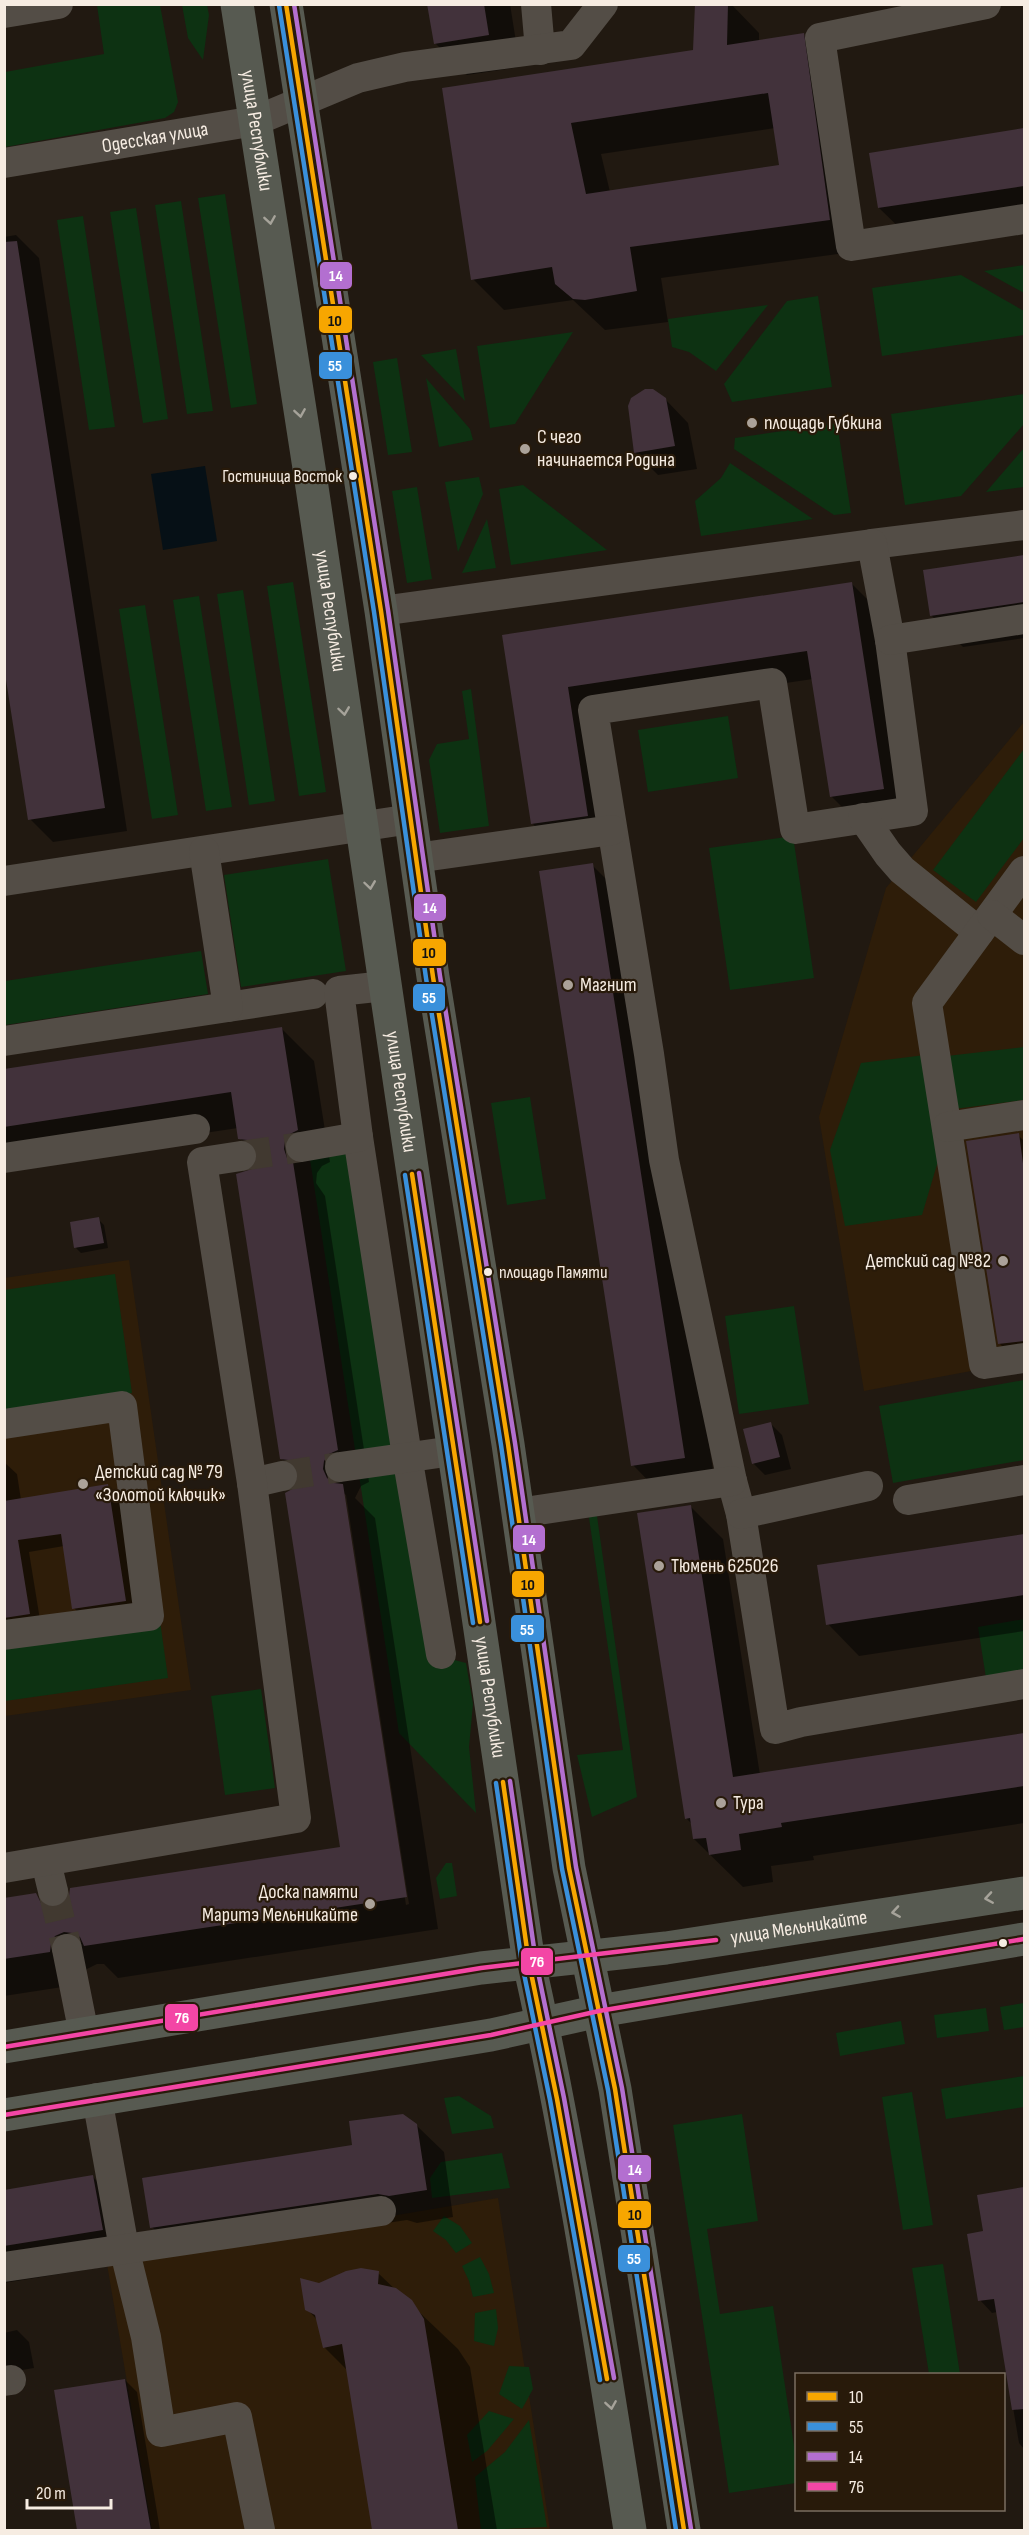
<svg xmlns="http://www.w3.org/2000/svg" width="1029" height="2535" viewBox="0 0 1029 2535" font-family="'Sofia Sans Condensed',sans-serif">
<style>
.built{fill:#2e1d09}
.green{fill:#0d3212}
.water{fill:#061016}
.shadow{fill:#0007;fill-rule:evenodd}
.building{fill:#42323b;fill-rule:evenodd}
.lines{fill:none;stroke-linecap:round;stroke-linejoin:round}
.minor-tunnel{stroke:#413930;stroke-width:30;stroke-dasharray:30 15;stroke-linecap:butt}
.minor{stroke:#534d46;stroke-width:30}
.major{stroke:#575a51;stroke-width:33}
.bus-1-casing{stroke:#281a0a;stroke-width:9}
.bus-2-casing{stroke:#281a0a;stroke-width:9}
.bus-3-casing{stroke:#281a0a;stroke-width:9}
.bus-4-casing{stroke:#281a0a;stroke-width:9}
.bus-1{stroke:#f7a600;stroke-width:4.5}
.bus-2{stroke:#3a90db;stroke-width:4.5}
.bus-3{stroke:#b36fd0;stroke-width:4.5}
.bus-4{stroke:#f346a5;stroke-width:4.5}
.oneway{stroke:#a6a39a}
.poi-dot{fill:#aba299;stroke:#281a0a;stroke-width:2}
.bus-dot{fill:#f6ece2;stroke:#281a0a;stroke-width:2}
.labels{text-anchor:middle;dominant-baseline:central;stroke-width:4.5;stroke-linejoin:round;paint-order:stroke}
.bus-label{font-size:18px;fill:#f6ece2;stroke:#281a0a;text-anchor:end}
.street-label{font-size:20px;fill:#f6ece2;stroke:#281a0a}
.poi-label{font-size:20px;fill:#f6ece2;stroke:#281a0a;text-anchor:start}
.line-badge{stroke:#281a0a;stroke-width:2}
.badge-label{font-size:16px;text-anchor:middle;font-weight:bold;fill:#fff}
.pale-badge-label{font-size:16px;text-anchor:middle;font-weight:bold;fill:#111}
</style>
<rect width="100%" height="100%" fill="#211911"/>
<path class="built" d="M1024,722V1361L864,1391L819,1117L886,888Z
M129,1260L191,1690L5,1716L4,1278Z
M498,2198L550,2530H152L107,2264Z"/>
<path class="green" d="M97,5H160L178,102L174,112L165,118L5,147V72L104,54Z
M182,5H207L209,15L203,60L188,38Z
M225,194L257,404L231,408L198,198Z
M181,201L213,411L187,414L155,205Z
M136,208L168,419L143,423L110,212Z
M83,216L115,427L89,430L57,220Z
M1024,265V293L984,271Z
M961,275L1024,311V335L882,356L872,288Z
M818,296L832,387L732,402L724,384L787,301Z
M768,305L716,371L689,352L672,347L668,319Z
M573,332L515,424L490,428L477,346Z
M456,349L465,401L421,355Z
M397,358L412,452L388,455L373,362Z
M426,378L470,429L473,440L439,447Z
M1024,394V424L961,496L905,505L891,414Z
M837,423L851,513L834,515L734,449L735,438Z
M1024,448V487L986,492Z
M730,463L813,519L701,536L695,501L721,478Z
M479,477L483,494L458,552L445,482Z
M523,485L607,550L511,565L499,489Z
M417,487L432,579L407,583L392,491Z
M487,519L496,568L462,573Z
M293,582L326,792L299,796L267,586Z
M243,590L275,801L249,805L217,594Z
M199,596L232,807L206,811L173,600Z
M145,605L178,815L152,819L119,609Z
M471,689L489,826L440,833L429,760L437,744L469,739L462,691Z
M728,716L738,778L648,792L638,730Z
M1024,749V838L976,902L933,870Z
M793,836L814,978L730,990L709,848Z
M328,859L346,971L241,987L224,875Z
M201,951L208,994L5,1025V981Z
M1024,1047V1100L954,1109L947,1056Z
M925,1055L938,1161L922,1215L845,1226L830,1150L861,1063Z
M530,1097L546,1199L507,1205L491,1103Z
M347,1144L431,1654L466,1663L473,1704L469,1747L476,1813L399,1733L309,1153Z
M115,1274L132,1393L5,1412L4,1290Z
M794,1306L809,1404L739,1414L725,1316Z
M1024,1380V1460L893,1483L879,1406Z
M596,1509L637,1797L592,1817L577,1755L623,1750L588,1511Z
M1024,1619V1671L986,1678L978,1627Z
M160,1621L168,1678L5,1701L4,1643Z
M261,1689L275,1788L225,1795L211,1696Z
M446,1863H452L457,1896L440,1899L436,1878Z
M1024,2003V2027L1004,2030L1000,2007Z
M986,2008L989,2031L937,2038L934,2015Z
M901,2021L905,2044L840,2056L836,2033Z
M1024,2076V2107L946,2119L941,2089Z
M912,2092L933,2225L903,2230L882,2097Z
M459,2096L491,2116L494,2128L452,2134L444,2098Z
M742,2114L758,2221L707,2229L720,2314L773,2306L796,2459V2483L729,2493L673,2125Z
M502,2153L510,2188L432,2198L430,2178L441,2162Z
M444,2216L460,2226L472,2243L456,2253L446,2240L433,2231Z
M480,2257L489,2274L494,2293L473,2297L469,2281L462,2266Z
M943,2264L960,2374H929L912,2268Z
M496,2309L498,2328L494,2346L474,2341L475,2313Z
M509,2366L529,2367L533,2389L522,2409L499,2394Z
M489,2411L514,2419L487,2451L472,2462L467,2435Z
M529,2420L547,2527L481,2530L475,2477L505,2452Z"/>
<path class="water" d="M205,466L217,541L163,550L151,474Z"/>
<path class="shadow" d="M429,4H510L520,67L467,75L435,43Z
M697,4H731L759,33V41L803,35L835,66L860,251L661,278L668,322L605,330L573,300L504,310L473,279L443,89L695,51ZM775,128L781,167L610,192L601,154Z
M1024,130V222L911,239L879,208L871,154Z
M16,235L39,258L127,831L53,842L30,819L4,657V237Z
M665,399L688,423L697,469L658,475L635,452Z
M1024,556V638L963,647L932,616L925,572Z
M851,583L877,609L908,814L857,822L831,796L813,679L592,712L612,841L558,849L532,823L503,637Z
M592,865L624,897L716,1489L664,1497L633,1465Z
M282,1029L314,1061L330,1162L322,1166L317,1173L316,1183L325,1196L369,1482L361,1486L355,1498L375,1518L438,1929L118,1978L104,1964H97L87,1969L82,1977V1984L4,1996V1900L35,1895L49,1909H57L66,1904L341,1848L295,1489L300,1477L281,1458L253,1170L259,1158L240,1138L238,1128L4,1163V1071ZM342,1492L346,1495L409,1904L406,1905Z
M1018,1135L1024,1141V1354L1012,1356L1000,1344Z
M98,1219L104,1225L108,1248L81,1253L76,1248Z
M770,1423L782,1435L791,1469L765,1475L753,1463Z
M4,1462L17,1474L21,1500L107,1486L119,1498L137,1613L85,1620L74,1608L64,1546L29,1552L41,1626L4,1634Z
M690,1506L723,1539L760,1775L1024,1734V1823L813,1856L814,1860L771,1866L773,1882L743,1887L694,1839L692,1824L686,1818Z
M1024,1536V1631L859,1656L828,1624L819,1567Z
M416,2125L444,2152L453,2217L417,2223L407,2220L179,2254L152,2227L354,2146Z
M93,2177L125,2209L134,2262L4,2283V2191Z
M1024,2189V2449L1019,2443L997,2312L992,2313L980,2300L985,2232L979,2196Z
M378,2273L458,2349L470,2367L497,2530H374L348,2371L324,2347L318,2321L307,2309L319,2285Z
M17,2330L29,2342L34,2368L4,2373V2333Z
M125,2380L137,2392L160,2530H79L56,2391Z"/>
<path class="building" d="M427,4H484L489,35L434,44Z
M695,4H728L727,45L804,33L830,220L630,247L637,291L585,300L573,299L555,284L552,267L471,280L442,88L693,50ZM768,93L779,165L586,194L571,123Z
M1024,128V186L878,208L869,153Z
M17,241L105,808L28,820L4,667V242Z
M645,389H653L666,398L675,446L634,453L628,406L631,398Z
M1024,555V602L930,616L923,570Z
M852,582L884,789L830,797L807,651L568,687L588,816L531,824L502,635Z
M593,863L685,1458L631,1466L539,871Z
M282,1027L298,1130L290,1134L285,1141L284,1149L287,1158L293,1162L338,1450L329,1454L324,1461L323,1469L327,1478L334,1483L343,1484L407,1897L84,1946L80,1937L72,1933L64,1932L55,1936L51,1944L50,1952L4,1959V1898L36,1893L41,1903L48,1907L56,1908L65,1903L69,1896L70,1888L340,1847L285,1493L294,1488L299,1480V1473L294,1464L288,1460L280,1459L236,1174L252,1169L257,1163L258,1154L254,1145L247,1140L238,1139L231,1092L4,1127V1069Z
M1019,1133L1024,1171V1341L998,1344L966,1141Z
M99,1217L104,1243L74,1248L70,1222Z
M771,1422L780,1457L752,1464L743,1429Z
M108,1484L126,1601L72,1609L61,1534L18,1540L30,1614L4,1618V1501Z
M691,1505L733,1777L1024,1733V1786L781,1823L782,1827L739,1834L741,1850L709,1855L706,1838L693,1839L690,1818L685,1819L637,1513Z
M1024,1534V1595L826,1625L817,1565Z
M403,2114L417,2124L427,2190L389,2196L378,2194L150,2228L142,2178L352,2145L349,2121Z
M93,2175L103,2230L4,2246V2190Z
M1024,2187V2409L1012,2410L994,2299L978,2301L967,2234L983,2231L977,2195Z
M361,2268L379,2271L378,2284L396,2288L412,2300L424,2319L458,2530H372L342,2344L323,2348L315,2315L305,2310L300,2278L319,2283L346,2271Z
M125,2379L151,2530H77L54,2390Z"/>
<g class="lines">
<path class="minor-tunnel" d="M241,1156L301,1147
M282,1476L340,1467
M53,1891L67,1949"/>
<g class="minor">
<path d="M536,4L540,50"/>
<path d="M986,4L820,38L851,246L1024,219"/>
<path d="M4,13L58,4"/>
<path id="s1" d="M4,163L255,121L358,78L405,67L571,45L603,4"/>
<path d="M872,544L1024,525"/>
<path d="M381,611L872,544L890,640L913,811L795,829L772,683L593,710L649,1054L664,1160L732,1481L741,1514L775,1729L801,1722L1024,1684"/>
<path d="M890,640L1024,619"/>
<path d="M863,818L888,854L902,870L979,932"/>
<path d="M416,858L612,830"/>
<path d="M1024,871L927,1003L984,1364L1024,1358"/>
<path d="M4,881L411,819"/>
<path d="M992,915L1024,940"/>
<path d="M228,1007L313,994"/>
<path d="M4,1041L228,1007L204,851"/>
<path d="M947,1127L1024,1115"/>
<path d="M358,1137L407,1456L441,1654"/>
<path d="M301,1147L358,1137L339,991L385,986"/>
<path d="M4,1158L195,1129"/>
<path d="M4,1424L122,1406L149,1616L4,1635"/>
<path d="M340,1467L453,1451"/>
<path d="M252,1483L282,1476"/>
<path d="M908,1500L1024,1480"/>
<path d="M518,1513L732,1481"/>
<path d="M741,1514L868,1486"/>
<path d="M46,1862L53,1891"/>
<path d="M4,1868L296,1818L252,1483L202,1162L241,1156"/>
<path d="M67,1949L84,2034"/>
<path d="M97,2098L124,2248L146,2337L161,2432L237,2417L260,2530"/>
<path d="M4,2267L381,2211"/>
<path d="M4,2381L11,2380"/>
</g>
<g class="major">
<path id="s2" d="M237,4L312,487L529,1963C571,2151 600,2341 630,2530"/>
<path d="M286,4L381,611L433,977L508,1444L569,1868L615,2089L684,2530"/>
<path id="s3" d="M4,2047L481,1968L666,1948L1024,1893"/>
<path d="M4,2115L491,2035L599,2011L1024,1939"/>
</g>
<defs>
<path id="bus-1" d="M286,4L381,611L433,977L508,1444L569,1868L615,2089L684,2530
M412,1174L480,1622
M503,1782L529,1963L557,2099L607,2379"/>
<path id="bus-2" d="M279,5L374,612L426,978L501,1445L562,1869L608,2090L676,2530
M405,1175L473,1623
M496,1783L522,1964L550,2100L600,2380"/>
<path id="bus-3" d="M294,4L388,610L440,976L515,1443L576,1867L622,2088L691,2529
M419,1173L487,1621
M510,1781L536,1962L564,2098L614,2378"/>
<path id="bus-4" d="M4,2047L481,1968L716,1940
M4,2115L491,2035L599,2011L1024,1939"/>
</defs>
<use href="#bus-1" class="bus-1-casing"/>
<use href="#bus-2" class="bus-2-casing"/>
<use href="#bus-3" class="bus-3-casing"/>
<use href="#bus-4" class="bus-4-casing"/>
<use href="#bus-1" class="bus-1"/>
<use href="#bus-2" class="bus-2"/>
<use href="#bus-3" class="bus-3"/>
<use href="#bus-4" class="bus-4"/>
</g>
<defs><path id="oneway-chevron" d="M-2-3.5L2.5 0L-2 3.5" fill="none" stroke-width="1.6" stroke-linecap="round" stroke-linejoin="round" transform="scale(1.5)"/></defs>
<g class="oneway">
<use href="#oneway-chevron" transform="translate(270 220) rotate(81)"/>
<use href="#oneway-chevron" transform="translate(300 413) rotate(81)"/>
<use href="#oneway-chevron" transform="translate(344 711) rotate(82)"/>
<use href="#oneway-chevron" transform="translate(370 885) rotate(82)"/>
<use href="#oneway-chevron" transform="translate(989 1898) rotate(171)"/>
<use href="#oneway-chevron" transform="translate(896 1912) rotate(171)"/>
<use href="#oneway-chevron" transform="translate(611 2405) rotate(81)"/>
</g>
<g class="poi-dot">
<circle cx="752" cy="423" r="6"/>
<circle cx="525" cy="449" r="6"/>
<circle cx="568" cy="985" r="6"/>
<circle cx="1003" cy="1261" r="6"/>
<circle cx="83" cy="1484" r="6"/>
<circle cx="659" cy="1566" r="6"/>
<circle cx="721" cy="1803" r="6"/>
<circle cx="370" cy="1904" r="6"/>
</g>
<g class="bus-dot">
<circle cx="353" cy="476" r="5"/>
<circle cx="488" cy="1272" r="5"/>
<circle cx="1003" cy="1943" r="5"/>
</g>
<g class="labels">
<g class="bus-label">
<text x="342" y="476">Гостиница Восток</text>
<text x="499" y="1272" text-anchor="start">площадь Памяти</text>
</g>
<g class="street-label">
<text stroke="none"><textPath href="#s2" startOffset="128">улица Республики</textPath></text>
<text stroke="none"><textPath href="#s1" startOffset="153">Одесская улица</textPath></text>
<text stroke="none"><textPath href="#s2" startOffset="614">улица Республики</textPath></text>
<text stroke="none"><textPath href="#s2" startOffset="1100">улица Республики</textPath></text>
<text stroke="none"><textPath href="#s2" startOffset="1712">улица Республики</textPath></text>
<text stroke="none"><textPath href="#s3" startOffset="804">улица Мельникайте</textPath></text>
</g>
<g class="poi-label">
<text x="764" y="423">площадь Губкина</text>
<text x="537" y="437">С чего<tspan x="537" dy="23">начинается Родина</tspan></text>
<text x="580" y="985">Магнит</text>
<text x="991" y="1261" text-anchor="end">Детский сад №82</text>
<text x="95" y="1472">Детский сад № 79<tspan x="95" dy="23">«Золотой ключик»</tspan></text>
<text x="671" y="1566">Тюмень 625026</text>
<text x="733" y="1803">Тура</text>
<text x="358" y="1892" text-anchor="end">Доска памяти<tspan x="358" dy="23">Маритэ Мельникайте</tspan></text>
</g>
</g>
<g class="line-badge">
<rect x="319" y="261" width="34" height="29" rx="6" fill="#b36fd0"/>
<rect x="318" y="305" width="35" height="29" rx="6" fill="#f7a600"/>
<rect x="318" y="351" width="35" height="29" rx="6" fill="#3a90db"/>
<rect x="413" y="893" width="34" height="29" rx="6" fill="#b36fd0"/>
<rect x="412" y="938" width="35" height="29" rx="6" fill="#f7a600"/>
<rect x="412" y="983" width="34" height="29" rx="6" fill="#3a90db"/>
<rect x="512" y="1524" width="34" height="29" rx="6" fill="#b36fd0"/>
<rect x="511" y="1570" width="34" height="28" rx="6" fill="#f7a600"/>
<rect x="510" y="1614" width="35" height="29" rx="6" fill="#3a90db"/>
<rect x="520" y="1947" width="34" height="29" rx="6" fill="#f346a5"/>
<rect x="164" y="2003" width="35" height="29" rx="6" fill="#f346a5"/>
<rect x="617" y="2154" width="35" height="29" rx="6" fill="#b36fd0"/>
<rect x="617" y="2200" width="35" height="29" rx="6" fill="#f7a600"/>
<rect x="617" y="2244" width="34" height="29" rx="6" fill="#3a90db"/>
</g>
<g class="badge-label">
<text x="336" y="281">14</text>
<text x="335" y="371">55</text>
<text x="430" y="913">14</text>
<text x="429" y="1003">55</text>
<text x="529" y="1545">14</text>
<text x="527" y="1635">55</text>
<text x="537" y="1967">76</text>
<text x="182" y="2023">76</text>
<text x="635" y="2175">14</text>
<text x="634" y="2264">55</text>
</g>
<g class="pale-badge-label">
<text x="335" y="326">10</text>
<text x="429" y="958">10</text>
<text x="528" y="1590">10</text>
<text x="635" y="2220">10</text>
</g>
<rect width="1029" height="2535" fill="none" stroke="#f6ece2" stroke-width="12"/>
<rect x="795" y="2373" width="210" height="138" fill="#281a0a" stroke="#7a6e60" stroke-width="1.5"/>
<rect x="807" y="2392" width="30" height="9" fill="#f7a600" stroke="#7a6e60" stroke-width="1.5"/>
<text x="849" y="2403" font-size="18" fill="#f6ece2">10</text>
<rect x="807" y="2422" width="30" height="9" fill="#3a90db" stroke="#7a6e60" stroke-width="1.5"/>
<text x="849" y="2433" font-size="18" fill="#f6ece2">55</text>
<rect x="807" y="2452" width="30" height="9" fill="#b36fd0" stroke="#7a6e60" stroke-width="1.5"/>
<text x="849" y="2463" font-size="18" fill="#f6ece2">14</text>
<rect x="807" y="2482" width="30" height="9" fill="#f346a5" stroke="#7a6e60" stroke-width="1.5"/>
<text x="849" y="2493" font-size="18" fill="#f6ece2">76</text>
<path d="M27 2499v9h84v-9" fill="none" stroke="#f6ece2" stroke-width="3"/>
<text x="36" y="2499" font-size="18" fill="#f6ece2" stroke="#281a0a" stroke-width="4.5" paint-order="stroke">20 m</text>
</svg>
